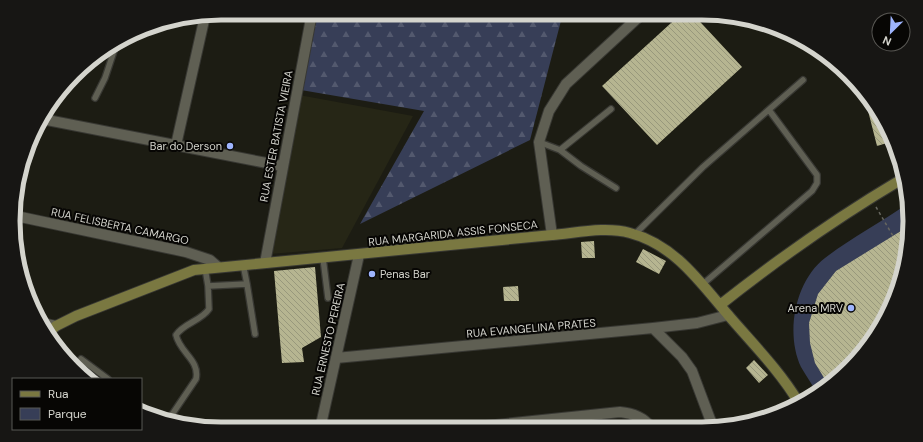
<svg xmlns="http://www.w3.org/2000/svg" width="923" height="442" viewBox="0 0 923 442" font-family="'DM Sans',sans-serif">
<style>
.built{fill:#262616}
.forest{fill:url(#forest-firs)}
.park{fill:#373e57}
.building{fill:url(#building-back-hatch)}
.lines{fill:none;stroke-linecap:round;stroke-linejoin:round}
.lane-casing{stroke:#383833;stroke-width:8}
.street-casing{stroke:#383833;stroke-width:12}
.secondary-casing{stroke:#383833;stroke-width:12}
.path{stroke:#67675f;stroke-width:1.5;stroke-dasharray:3 3;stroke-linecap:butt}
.lane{stroke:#5f5f53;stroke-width:5.5}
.street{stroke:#5f5f53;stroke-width:10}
.secondary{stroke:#7a7841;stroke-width:10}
.poi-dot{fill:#9eb4fd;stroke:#070604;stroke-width:1.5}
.labels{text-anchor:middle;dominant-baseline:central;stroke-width:4;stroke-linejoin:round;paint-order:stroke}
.street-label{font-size:11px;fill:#d4d4cd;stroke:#070604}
.poi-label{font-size:11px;fill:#d4d4cd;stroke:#070604;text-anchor:end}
.rim{fill:none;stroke:#d4d4cd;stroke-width:5}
</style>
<defs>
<pattern id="forest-firs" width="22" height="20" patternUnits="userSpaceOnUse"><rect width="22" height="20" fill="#373e57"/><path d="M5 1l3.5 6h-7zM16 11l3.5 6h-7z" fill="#53596e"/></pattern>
<pattern id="building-back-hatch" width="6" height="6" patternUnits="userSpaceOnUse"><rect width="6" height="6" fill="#b6b591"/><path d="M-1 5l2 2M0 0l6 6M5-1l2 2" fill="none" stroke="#98987c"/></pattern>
</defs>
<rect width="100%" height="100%" fill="#1c1c13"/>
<path class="built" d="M299,95L413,116L342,248L270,254Z"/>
<path class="forest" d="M317,13H563L530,140L360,224L424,111L301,90Z"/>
<path class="park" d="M907,204L910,221L894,301L867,348L828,386L817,393C812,384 806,376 801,367C785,333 795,281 825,258C851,238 880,223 907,204Z"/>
<path class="building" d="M682,13H692L742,67L657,145L602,86Z
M865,99H866L894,141L877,146Z
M909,226L894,301L888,311L873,323L871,330L872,339L867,348L829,386L815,363L810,343L809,323L818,294L836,271Z
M594,241L595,258H582L581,242Z
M643,249L666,261L659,274L636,262Z
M315,267L321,337L302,348L304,362L282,363L274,271Z
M518,286L519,301H504L503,287Z
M754,360L768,375L759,383L746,368Z"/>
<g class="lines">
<defs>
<path id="lane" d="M95,98L105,78L116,45
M539,142L560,150L611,109
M560,150L581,166L616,188
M635,234L703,167L803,80
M323,258L328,298
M243,264L247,284
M703,284L812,191L817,183V175L769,110
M208,286L247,284L255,334
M81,359L108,379
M169,419L196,379C200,360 180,353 176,335C184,323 201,321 209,309L208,286L205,268"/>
<path id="street" d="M42,119L282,166
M176,145L205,16
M16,216L186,252L210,260L217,266
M552,235L539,142L549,111L566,84L643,13
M265,263L312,13
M42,323L56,326
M653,328L682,357L692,371L713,427
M336,358L653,328L697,323L728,315
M466,428L620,412C632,413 644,418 651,427
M573,428L583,417
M320,429L359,255"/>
<path id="secondary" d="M720,305C778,259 838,217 902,179
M49,332L56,326L76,316L194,270L552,235C576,233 606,226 630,233C675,245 700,282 729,316C753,344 780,371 799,403"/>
</defs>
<use href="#lane" class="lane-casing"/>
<use href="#street" class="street-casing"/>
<use href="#secondary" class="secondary-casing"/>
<path class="path" d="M876,207L893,236"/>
<use href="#lane" class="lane"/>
<use href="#street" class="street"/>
<use href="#secondary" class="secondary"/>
</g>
<g class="poi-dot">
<circle cx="230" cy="146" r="4"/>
<circle cx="372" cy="274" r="4"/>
<circle cx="851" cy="308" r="4"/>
</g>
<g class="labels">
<g class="street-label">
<text transform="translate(276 136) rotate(-79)">RUA ESTER BATISTA VIEIRA</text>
<text transform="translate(120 226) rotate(12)">RUA FELISBERTA CAMARGO</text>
<text transform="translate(453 233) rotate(-6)">RUA MARGARIDA ASSIS FONSECA</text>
<text transform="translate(531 328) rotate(-5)">RUA EVANGELINA PRATES</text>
<text transform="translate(328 339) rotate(-77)">RUA ERNESTO PEREIRA</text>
</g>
<g class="poi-label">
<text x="222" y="146">Bar do Derson</text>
<text x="380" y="274" text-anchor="start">Penas Bar</text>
<text x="843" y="308">Arena MRV</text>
</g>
</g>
<path d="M0 0H923V442H0ZM221 20H702A201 201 0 0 1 903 221V221A201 201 0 0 1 702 422H221A201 201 0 0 1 20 221V221A201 201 0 0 1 221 20Z" fill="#171614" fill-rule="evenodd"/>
<path class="rim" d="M221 20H702A201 201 0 0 1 903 221V221A201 201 0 0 1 702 422H221A201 201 0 0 1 20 221V221A201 201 0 0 1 221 20Z"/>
<rect x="12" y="378" width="130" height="52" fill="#070604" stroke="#595854"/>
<rect x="20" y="391" width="20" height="6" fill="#7a7841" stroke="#595854"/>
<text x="48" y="398" font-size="12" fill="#d4d4cd">Rua</text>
<rect x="20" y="408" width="20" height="12" fill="#373e57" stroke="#595854"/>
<text x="48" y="418" font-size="12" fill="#d4d4cd">Parque</text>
<g transform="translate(891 32) rotate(204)"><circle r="19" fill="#070604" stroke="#595854"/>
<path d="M0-3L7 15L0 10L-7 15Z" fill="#9eb4fd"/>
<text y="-6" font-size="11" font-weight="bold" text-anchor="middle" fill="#d4d4cd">N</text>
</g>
</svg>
